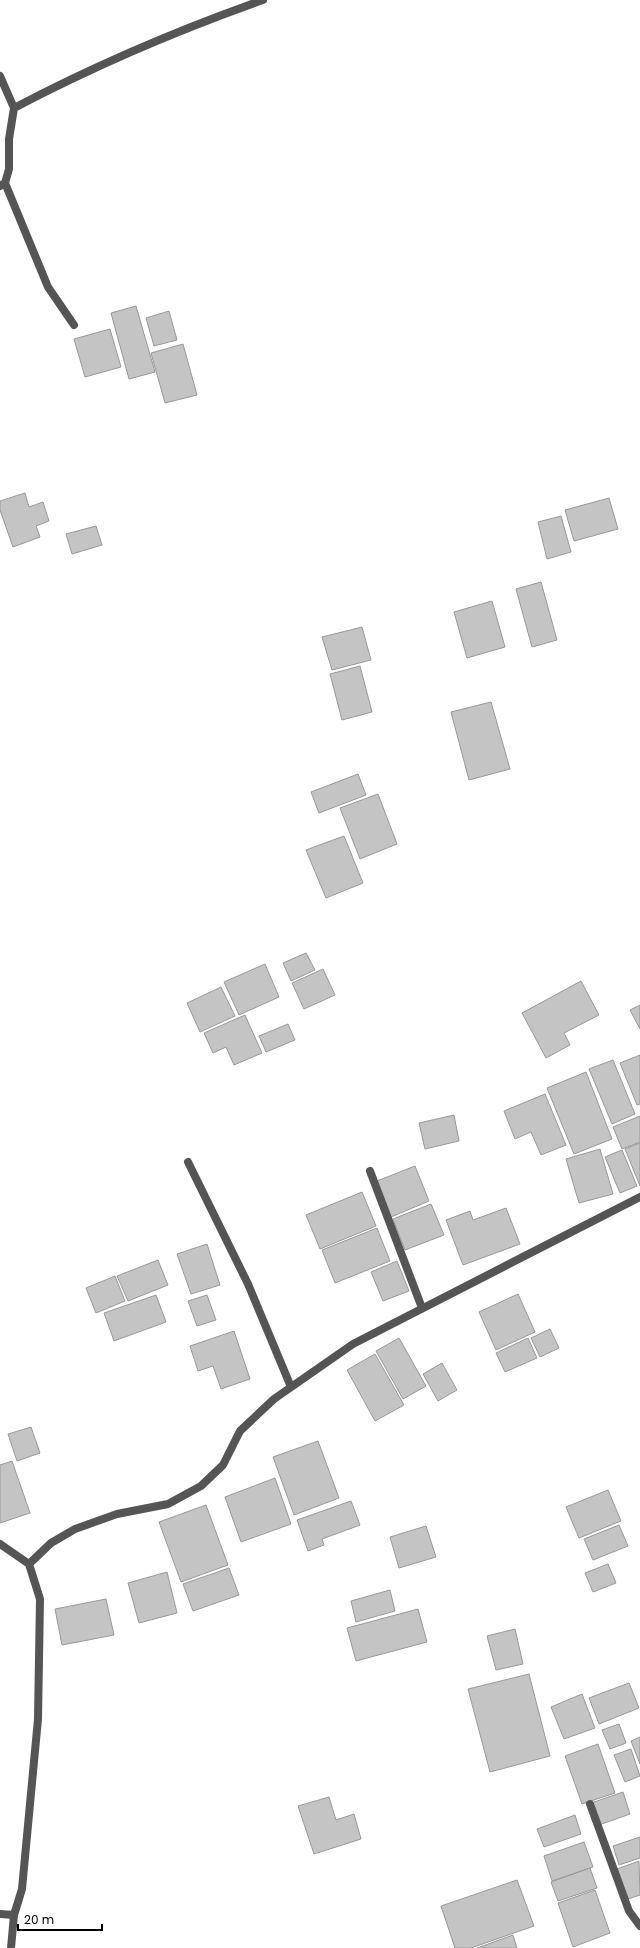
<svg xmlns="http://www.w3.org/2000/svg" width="640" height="1948" viewBox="0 0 640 1948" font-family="Poppins,sans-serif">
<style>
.building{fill:#c4c4c4;stroke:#999}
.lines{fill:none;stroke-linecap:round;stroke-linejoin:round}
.street{stroke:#555;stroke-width:8}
</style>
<rect width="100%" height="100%" fill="#fff"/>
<path class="building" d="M136,306L155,372L129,379L111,313Z
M169,311L177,340L154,346L146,318Z
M110,329L121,367L85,377L74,339Z
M183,344L197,395L165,403L151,353Z
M25,493L29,507L43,502L49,521L36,526L40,537L13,547L0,510V501Z
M609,498L618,529L574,541L565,510Z
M561,516L571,552L547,559L538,522Z
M96,526L102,545L72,554L66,534Z
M541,582L557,640L532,647L516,589Z
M492,601L505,647L467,658L454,612Z
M362,627L371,660L332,670L322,637Z
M360,666L372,712L342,720L330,674Z
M491,702L510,769L469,780L451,712Z
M358,774L366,795L319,813L311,792Z
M378,794L397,844L360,859L340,808Z
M344,836L363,883L326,898L306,850Z
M306,953L315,970L291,981L283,963Z
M265,964L279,997L239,1015L224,982Z
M323,969L335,995L304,1009L292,983Z
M581,981L599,1015L564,1033L570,1045L546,1058L522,1013Z
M221,987L235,1016L200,1032L187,1003Z
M640,1005V1029L630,1010Z
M245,1015L262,1053L234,1065L226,1047L213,1053L204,1033Z
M288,1024L295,1040L266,1052L259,1036Z
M640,1055V1104L637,1105L620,1063Z
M613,1060L635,1114L612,1124L589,1069Z
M586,1072L612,1139L574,1154L547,1088Z
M545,1094L566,1145L541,1155L531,1132L515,1139L504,1111Z
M454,1115L459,1141L425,1149L419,1123Z
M640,1116V1142L622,1149L613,1127Z
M640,1143V1186L625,1149Z
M600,1149L613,1194L579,1203L566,1159Z
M622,1150L637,1186L620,1193L605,1157Z
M415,1166L429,1201L391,1217L377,1181Z
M362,1192L376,1226L320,1249L306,1215Z
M431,1204L444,1235L405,1250L393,1219Z
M506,1208L520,1244L463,1265L446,1220L470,1211L473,1220Z
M377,1228L390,1261L335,1283L322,1250Z
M207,1244L220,1285L191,1294L177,1254Z
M158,1260L168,1285L128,1301L117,1276Z
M397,1261L409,1291L383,1301L371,1272Z
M115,1276L125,1301L96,1313L86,1288Z
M518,1294L535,1332L496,1350L479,1312Z
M156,1295L166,1322L114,1341L104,1313Z
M207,1295L216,1320L197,1326L188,1301Z
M550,1329L559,1348L540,1357L531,1338Z
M234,1331L250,1379L221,1389L213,1366L198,1371L190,1346Z
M399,1338L426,1386L403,1399L376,1351Z
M528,1338L537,1358L505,1372L496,1353Z
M375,1354L404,1405L375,1421L347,1370Z
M442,1363L457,1390L438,1401L423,1374Z
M31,1427L40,1453L17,1461L8,1434Z
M318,1441L339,1498L294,1515L273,1457Z
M12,1461L30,1513L0,1523V1465Z
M275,1478L291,1524L241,1542L225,1497Z
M608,1490L621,1521L579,1538L566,1507Z
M351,1501L360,1525L322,1539L324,1545L308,1551L297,1520Z
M206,1505L228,1565L181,1582L159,1522Z
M619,1525L628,1546L593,1560L584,1539Z
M426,1526L436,1557L399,1568L390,1537Z
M608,1564L616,1583L593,1592L585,1573Z
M229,1568L239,1595L193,1611L183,1584Z
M167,1572L177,1613L139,1623L128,1583Z
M390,1590L395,1611L356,1622L351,1601Z
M106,1599L114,1635L62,1645L55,1609Z
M418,1609L427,1642L356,1661L347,1628Z
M515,1629L523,1664L496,1670L487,1636Z
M529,1674L550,1756L490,1772L468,1689Z
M629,1683L639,1708L599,1724L589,1698Z
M582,1694L595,1728L564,1739L551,1707Z
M619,1724L626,1743L610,1749L602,1730Z
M640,1737V1764L631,1741Z
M598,1744L615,1793L582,1804L565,1756Z
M631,1749L640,1776L625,1782L614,1755Z
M623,1792L630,1814L599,1825L591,1803Z
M329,1797L336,1820L354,1814L361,1839L314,1854L298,1806Z
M575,1815L581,1834L544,1847L537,1829Z
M640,1837V1858L619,1865L613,1846Z
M584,1842L593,1867L552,1881L544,1856Z
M639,1861L640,1895L628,1899L617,1869Z
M590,1868L597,1888L558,1901L551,1882Z
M517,1880L534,1926L471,1948H455L441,1906Z
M595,1890L610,1933L573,1947L558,1903Z
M513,1935L517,1948H477Z"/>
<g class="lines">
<path class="street" d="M0,76L14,108
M5,183L48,287L74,325
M0,186L5,183L9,169V139L14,108C94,66 178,30 263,0
M188,1162L248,1284L291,1387
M370,1171L422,1308
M0,1544L29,1564
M590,1804L629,1911L640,1926
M0,1914L14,1915L22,1889L38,1719L40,1599L29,1564L51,1543L75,1529L117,1514L168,1504L201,1486L223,1465L240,1431L274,1399L353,1344L640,1197
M11,1948L14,1915"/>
</g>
<path d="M18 1924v6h84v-6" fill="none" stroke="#000000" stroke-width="2"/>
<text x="24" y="1924" font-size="12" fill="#000000" stroke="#ffffff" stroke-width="3" paint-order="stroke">20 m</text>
</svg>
